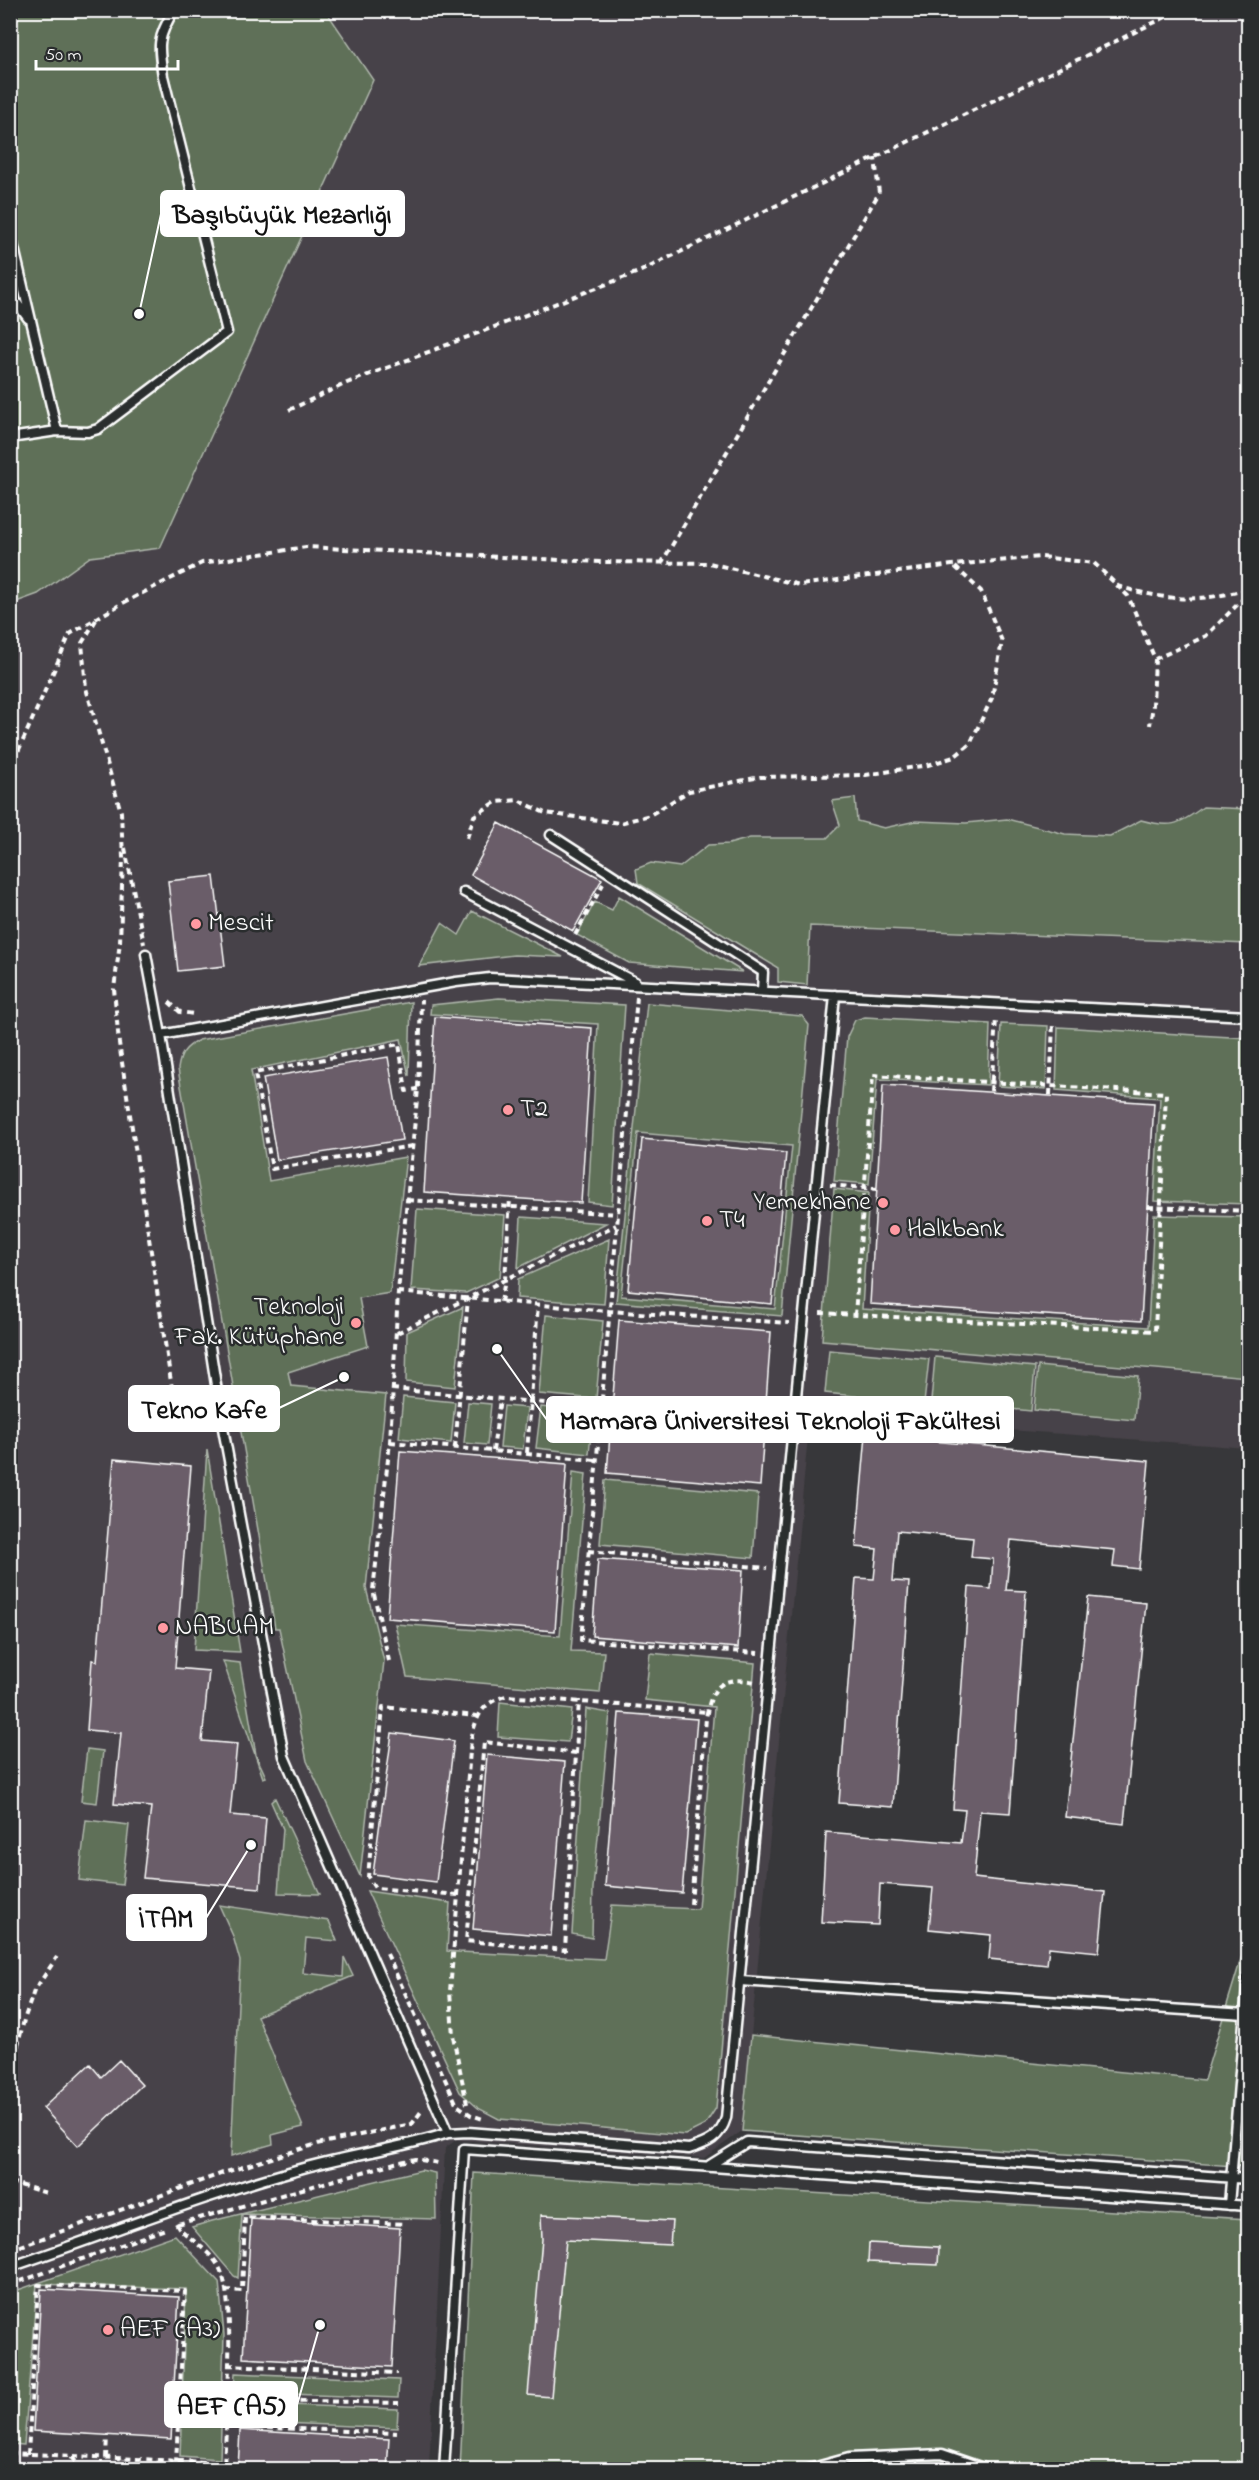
<svg xmlns="http://www.w3.org/2000/svg" width="1259" height="2480" viewBox="0 0 1259 2480" font-family="'Indie Flower',sans-serif">
<style>
.built{fill:#474248}
.green{fill:#5f6f58;stroke:#afb7ac;stroke-width:1.5;fill-rule:evenodd}
.building{fill:#6b5d69;stroke:#fff;stroke-width:1.5}
.lines{fill:none;stroke-linecap:round;stroke-linejoin:round}
.lane-casing{stroke:#fff;stroke-width:13}
.path{stroke:#fff;stroke-width:4;stroke-dasharray:6 4.5;stroke-linecap:butt}
.lane{stroke:#2a2d2e;stroke-width:8}
.poi-dot{fill:#ff9aa2;stroke:#2a2d2e;stroke-width:2}
.labels{text-anchor:middle;dominant-baseline:central;stroke-width:5;stroke-linejoin:round;paint-order:stroke}
.poi-label{font-size:26px;fill:#fff;stroke:#2a2d2e;text-anchor:start}
.leader{fill:none;stroke:#fff;stroke-width:2}
.callout-dot{fill:#fff;stroke:#2a2d2e;stroke-width:2}
.callout{fill:#fff;stroke:#fff;stroke-width:2}
.callout-label{font-size:27px;text-anchor:middle;font-weight:bold;fill:#111}
</style>
<rect width="100%" height="100%" fill="#37373a"/>
<filter id="ink" filterUnits="userSpaceOnUse"><feTurbulence type="fractalNoise" baseFrequency=".0167" numOctaves="2"/><feDisplacementMap in="SourceGraphic" scale="12" xChannelSelector="R" yChannelSelector="G"/><feConvolveMatrix kernelMatrix="1 2 1 2 8 2 1 2 1" color-interpolation-filters="sRGB"/></filter>
<g filter="url(#ink)">
<path class="built" d="M326,11H1248V1448L810,1415L742,2131L704,2158L456,2140L445,2148L429,2469L11,2470V604L38,594L90,557L161,548L373,80Z"/>
<path class="green" d="M11,11H326L373,80L160,548L90,557L38,594L11,604Z
M855,798L857,821L884,828L916,821L966,823L1007,819L1065,834L1110,836L1141,820C1170,828 1178,826 1203,807L1248,809V944L810,926L807,985L778,982V968L638,883L636,869L651,863L680,867L708,845L729,844L750,838H827L840,825L832,801Z
M619,896L743,972L629,963L577,935L595,902L612,910Z
M472,911L563,957L514,955L419,966L442,923L459,935Z
M499,998L625,1005L612,1205L588,1202L598,1024L430,1014L431,1005Z
M411,1002L409,1076L401,1039L251,1070L269,1181L406,1157L390,1293L359,1298L368,1346L288,1372L291,1386L386,1395L366,1588L384,1661L360,1876L307,1761L279,1628H275L178,1069C180,1054 185,1047 199,1040Z
M647,1003L802,1016L809,1025L782,1316L616,1302ZM638,1133L792,1146L775,1309L621,1296Z
M865,1017L990,1024L988,1085L877,1079L869,1184L834,1181L847,1037L855,1020Z
M1001,1024L1048,1026L1046,1089L998,1086Z
M1058,1027L1248,1038V1204L1154,1201L1160,1098L1056,1090Z
M834,1189L869,1193L862,1309L1148,1327L1154,1215L1248,1217V1377L822,1340Z
M417,1209L505,1215L500,1277L466,1293L411,1290Z
M521,1217L606,1223L518,1268Z
M609,1239L604,1304L517,1298L518,1279Z
M463,1307L455,1387L406,1382L407,1332Z
M546,1315L603,1321L596,1399L539,1394Z
M829,1350L929,1359L924,1403L825,1393Z
M935,1357L1035,1367L1031,1411L931,1401Z
M1038,1366L1138,1376L1134,1420L1034,1410Z
M403,1397L455,1402L451,1443L399,1438Z
M468,1402L491,1404L487,1445L464,1443Z
M504,1406L527,1408L523,1449L500,1447Z
M541,1407L593,1413L589,1454L536,1448Z
M207,1449L240,1652L194,1650Z
M573,1472L586,1474L571,1651L604,1652L600,1693L407,1677L395,1624L560,1636Z
M605,1480L758,1494L753,1558L600,1544Z
M650,1653L755,1663L716,2108L705,2125L685,2135L499,2119L478,2108L460,2092L367,1891L450,1903L447,1951L459,1952L604,1959L612,1905L698,1909L714,1707L645,1700Z
M223,1661L240,1663L256,1755L266,1777L263,1778Z
M500,1702L572,1710L568,1742L498,1737Z
M586,1709L610,1713L593,1888L592,1938L572,1934Z
M87,1749L103,1751L97,1803L81,1801Z
M275,1798L320,1894L278,1893L283,1829L271,1802Z
M86,1820L129,1825L122,1885L79,1880Z
M219,1905L329,1921L337,1941L306,1938L303,1973L343,1977L344,1957L353,1976L257,2016L303,2127L272,2135L273,2144L231,2156L240,1961L233,1936Z
M1248,1936V2167L742,2131L751,2035L1204,2080Z
M421,2170L435,2173L436,2219L242,2214L238,2278L234,2276L192,2227L212,2221Z
M474,2173L1248,2219V2469L460,2470Z
M175,2235L219,2282L224,2335L220,2459L180,2456L186,2289L37,2284L24,2445L11,2444L12,2292Z
M235,2373L399,2380L398,2398L234,2392Z
M234,2403L398,2409L397,2428L233,2421Z"/>
<path class="building" d="M499,823L602,879L573,931L471,875Z
M214,876L225,966L178,971L168,881Z
M435,1017L592,1028L581,1203L424,1192Z
M388,1057L402,1140L277,1160L263,1078Z
M883,1085L1154,1103L1141,1321L870,1304Z
M642,1139L786,1153L772,1304L628,1290Z
M619,1320L771,1332L760,1486L607,1473Z
M866,1435L1149,1461L1139,1569L1113,1566L1115,1550L1011,1540L1006,1590L1026,1591L1010,1813L980,1811L974,1878L1105,1892L1099,1952L1049,1947L1047,1965L989,1959L991,1935L929,1929L933,1888L880,1884L878,1925L821,1922L826,1832L961,1843L965,1810L953,1809L969,1587L991,1589L993,1559L971,1557L973,1538L897,1531L893,1581L909,1582L893,1807L839,1803L856,1578L874,1579L877,1549L856,1547Z
M400,1451L567,1464L555,1631L387,1618Z
M114,1459L191,1466L175,1668L209,1671L202,1741L237,1744L230,1815L266,1818L260,1888L143,1878L151,1807L114,1804L121,1733L87,1730L92,1660L97,1661Z
M598,1559L743,1570L738,1648L592,1636Z
M1088,1597L1146,1603L1124,1824L1065,1817Z
M619,1713L697,1719L682,1893L605,1886Z
M392,1733L454,1741L436,1882L373,1874Z
M487,1755L565,1762L551,1936L473,1929Z
M119,2060L142,2085L78,2146L43,2108L90,2064L101,2077Z
M541,2215L672,2221L670,2245L566,2240L551,2397L528,2395L542,2239Z
M251,2219L400,2228L392,2367L243,2358Z
M869,2243L939,2247L938,2265L868,2262Z
M41,2289L179,2297L171,2439L33,2431Z
M240,2430L389,2439L387,2469H238Z"/>
<g class="lines">
<defs>
<path id="lane" d="M10,231L57,431L10,438
M10,294L28,318
M57,431L88,432L98,429L227,332L163,76C158,45 157,38 174,10
M551,835L763,972L762,991
M464,892L635,982
M146,954L161,1035
M740,1981L1245,2014
M448,2133L468,2132L689,2149C708,2143 720,2138 726,2118L835,995
M710,2165L747,2142L1248,2179
M1229,2205L1248,1975
M10,2267C105,2235 200,2197 296,2170C346,2155 399,2149 448,2133L284,1756L222,1423L161,1035L456,982L490,978L1248,1016
M444,2470L464,2149L1248,2206
M805,2470L849,2458L942,2454L989,2470"/>
</defs>
<use href="#lane" class="lane-casing"/>
<path class="path" d="M289,410L347,383L641,271L1174,13
M661,564L879,193L875,158
M1117,586C1168,601 1197,603 1248,589
M96,620L82,643L86,688L121,812L123,858L120,942L114,989L119,1043L177,1421
M1155,659L1206,636L1248,594
M10,770L70,634L121,604L202,563L306,547L600,562L709,563L800,585L952,565L1041,557L1094,563L1128,596L1155,659L1153,705L1150,725
M467,838L474,816L496,802L518,800L545,813L620,823L650,815L689,791L760,777L866,775L928,765L954,757L970,744L992,698L1002,641L981,591L953,565
M125,848L144,944
M575,935L603,884
M637,997L581,1640L758,1653
M169,1002L180,1012L194,1014
M991,1091L996,1019
M1050,1095L1053,1022
M412,1146L272,1169L255,1073L399,1044L406,1091L418,1089
M830,1185L877,1189
M407,1200L618,1214
M1148,1207L1248,1211
M398,1292L609,1311L789,1323
M501,1302L505,1280L510,1198
M820,1313L1155,1331L1166,1093L873,1075L855,1315
M397,1333L616,1225
M392,1389L600,1408
M390,1442L596,1460
M455,1448L468,1298
M493,1451L500,1399
M527,1453L538,1305
M588,1551L767,1568
M389,1661L373,1590L390,1442L398,1292L418,1089L421,1000
M576,1753L484,1742L466,1941L565,1950L579,1700
M458,1895L375,1888L368,1877L383,1707L477,1716
M691,1904L706,1718C712,1684 722,1676 756,1682
M387,1954L457,2105L471,2115L483,2119
M10,2077L24,2020L34,1991L57,1957
M467,2104L453,2036L450,1991L471,1739C477,1716 481,1703 506,1696L707,1712
M10,2182L50,2194
M176,2223L179,2228C191,2240 211,2252 219,2267C238,2300 225,2426 224,2470
M178,2224L395,2163L416,2159L438,2163
M10,2250L223,2173L317,2144L412,2124L423,2109
M10,2285L168,2228
M225,2290L242,2291L245,2217L405,2224
M228,2365L397,2373
M226,2399L399,2403
M225,2426L397,2433
M10,2453L224,2463
M28,2454L38,2285L185,2291L176,2462
M72,2457L82,2470
M106,2458L107,2435
M71,2470L72,2458
M122,2470L123,2459
M163,2470L170,2462"/>
<use href="#lane" class="lane"/>
</g>
</g>
<g class="poi-dot">
<circle cx="196" cy="924" r="6"/>
<circle cx="508" cy="1110" r="6"/>
<circle cx="883" cy="1203" r="6"/>
<circle cx="707" cy="1221" r="6"/>
<circle cx="895" cy="1230" r="6"/>
<circle cx="356" cy="1323" r="6"/>
<circle cx="163" cy="1628" r="6"/>
<circle cx="108" cy="2330" r="6"/>
</g>
<g class="labels">
<g class="poi-label">
<text x="208" y="924">Mescit</text>
<text x="520" y="1110">T2</text>
<text x="871" y="1203" text-anchor="end">Yemekhane</text>
<text x="719" y="1221">T4</text>
<text x="907" y="1230">Halkbank</text>
<text x="344" y="1308" text-anchor="end">Teknoloji<tspan x="344" dy="30">Fak. Kütüphane</tspan></text>
<text x="175" y="1628">NABUAM</text>
<text x="120" y="2330">AEF (A3)</text>
</g>
</g>
<path class="leader" d="M139 314L161 214M344 1377L279 1408M497 1349L547 1420M251 1845L206 1918M320 2325L297 2405"/>
<g class="callout-dot">
<circle cx="139" cy="314" r="6"/>
<circle cx="344" cy="1377" r="6"/>
<circle cx="497" cy="1349" r="6"/>
<circle cx="251" cy="1845" r="6"/>
<circle cx="320" cy="2325" r="6"/>
</g>
<g class="callout">
<rect x="161" y="191" width="243" height="45" rx="6"/>
<rect x="129" y="1386" width="150" height="45" rx="6"/>
<rect x="547" y="1397" width="466" height="45" rx="6"/>
<rect x="127" y="1895" width="79" height="45" rx="6"/>
<rect x="165" y="2382" width="132" height="45" rx="6"/>
</g>
<g class="callout-label">
<text x="282" y="223">Başıbüyük Mezarlığı</text>
<text x="204" y="1418">Tekno Kafe</text>
<text x="780" y="1429">Marmara Üniversitesi Teknoloji Fakültesi</text>
<text x="166" y="1927">İTAM</text>
<text x="231" y="2414">AEF (A5)</text>
</g>
<rect width="1259" height="2480" fill="none" stroke="#2a2d2e" stroke-width="36"/>
<rect x="18" y="18" width="1223" height="2444" fill="none" stroke="#fff" stroke-width="2" filter="url(#ink)"/>
<path d="M36 60v9h142v-9" fill="none" stroke="#ffffff" stroke-width="3"/>
<text x="45" y="60" font-size="18" fill="#ffffff" stroke="#2a2d2e" stroke-width="4.5" paint-order="stroke">50 m</text>
</svg>
